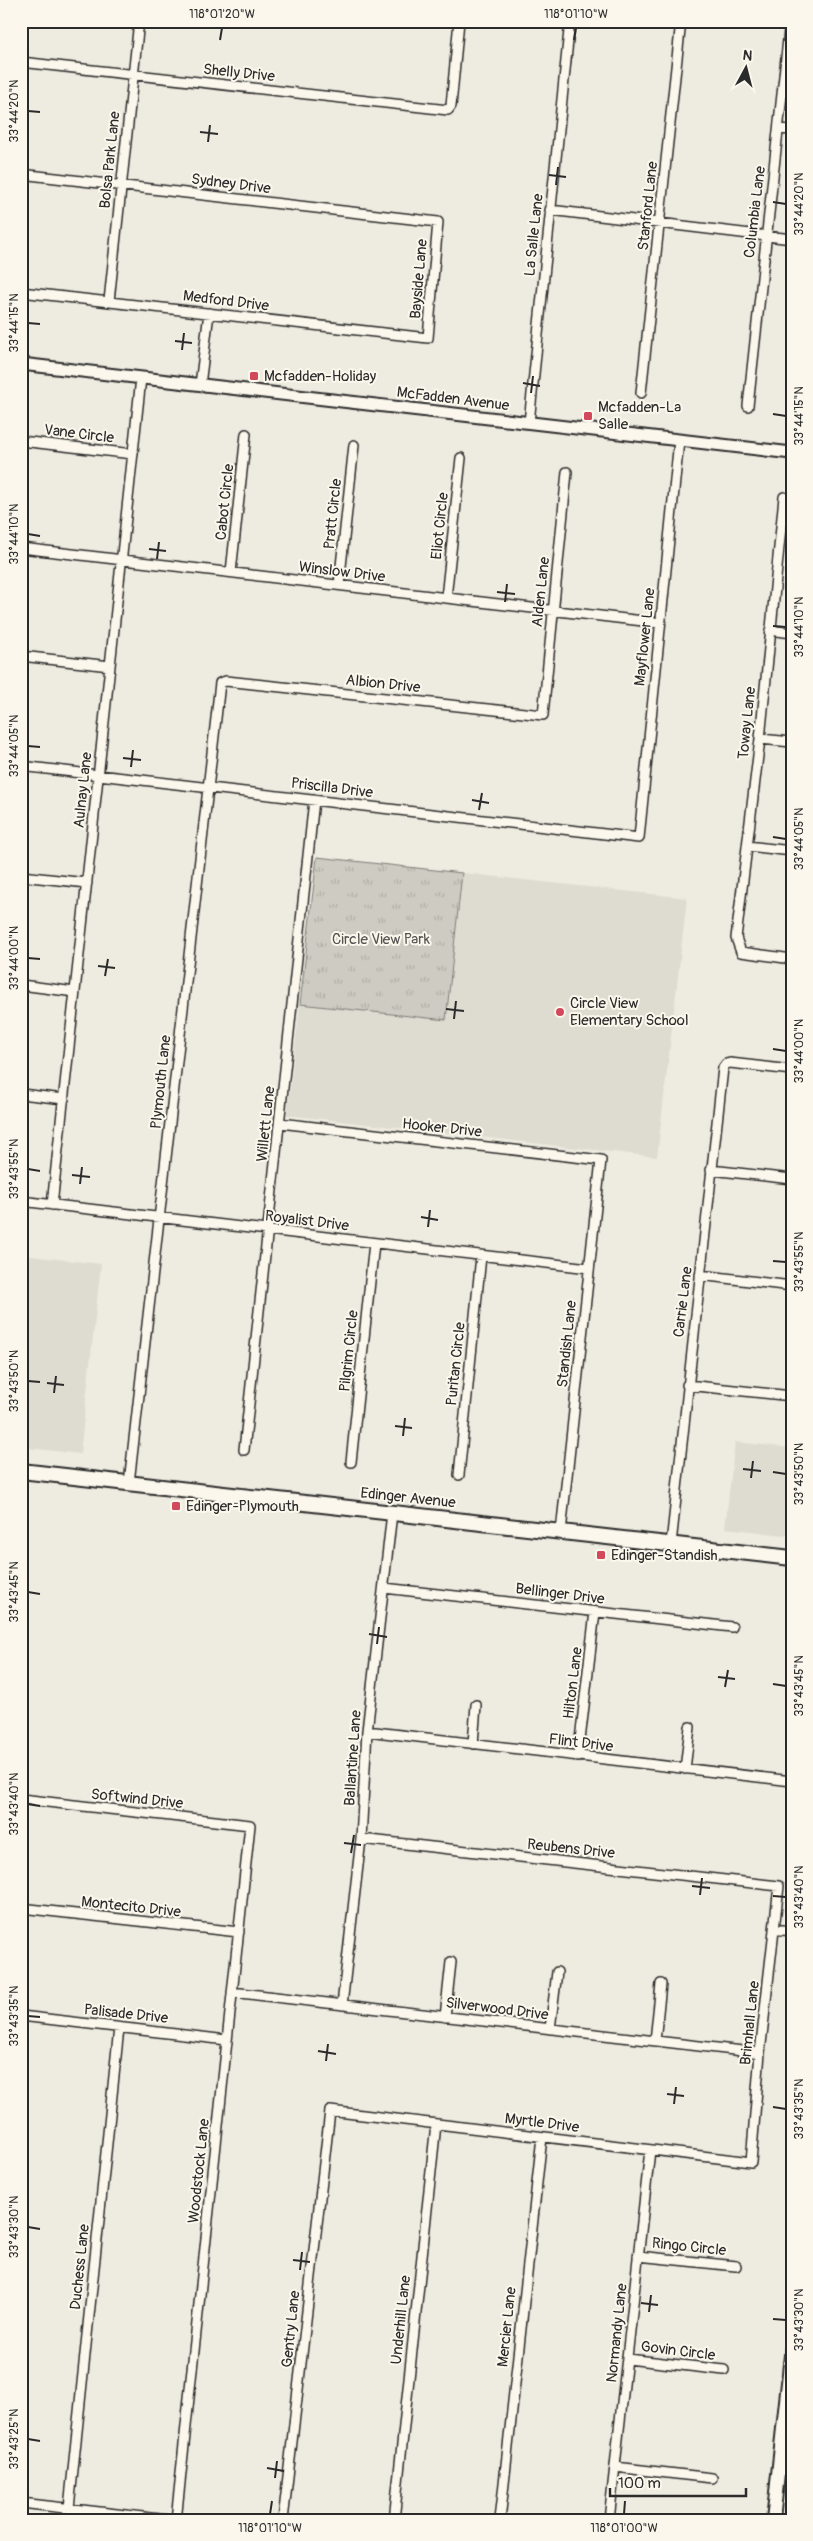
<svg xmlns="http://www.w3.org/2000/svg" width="813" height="2541" viewBox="0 0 813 2541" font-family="Pangolin,sans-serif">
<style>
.built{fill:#dedbd1}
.park{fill:url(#park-tufts);stroke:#7c7b76}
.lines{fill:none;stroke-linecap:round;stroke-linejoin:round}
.minor-casing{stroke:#2b2b2b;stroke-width:12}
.tertiary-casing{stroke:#2b2b2b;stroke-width:15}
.secondary-casing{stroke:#2b2b2b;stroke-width:16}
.primary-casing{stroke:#2b2b2b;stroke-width:18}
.minor{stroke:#fbf7ec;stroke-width:9}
.tertiary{stroke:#fbf7ec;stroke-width:11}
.secondary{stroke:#fbf7ec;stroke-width:12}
.primary{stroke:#fbf7ec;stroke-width:14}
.ticks{fill:none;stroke:#2b2b2b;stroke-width:2}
.poi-dot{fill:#d1495b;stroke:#fbf7ec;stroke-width:2}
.labels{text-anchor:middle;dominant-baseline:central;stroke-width:4;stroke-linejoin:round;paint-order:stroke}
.street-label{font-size:15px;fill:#2b2b2b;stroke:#fbf7ec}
.poi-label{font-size:15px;fill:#2b2b2b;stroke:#fbf7ec;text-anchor:start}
.park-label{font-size:15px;fill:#545351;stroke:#fbf7ec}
.neatline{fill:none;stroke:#2b2b2b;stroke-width:2}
.ticks-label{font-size:12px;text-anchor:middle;fill:#2b2b2b}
</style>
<defs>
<pattern id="park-tufts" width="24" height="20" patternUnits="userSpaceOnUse" patternTransform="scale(1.25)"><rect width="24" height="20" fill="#cecbc2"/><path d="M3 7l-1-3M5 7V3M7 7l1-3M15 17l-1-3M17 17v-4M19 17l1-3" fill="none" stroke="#b1aea7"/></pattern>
</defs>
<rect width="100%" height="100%" fill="#eeebe0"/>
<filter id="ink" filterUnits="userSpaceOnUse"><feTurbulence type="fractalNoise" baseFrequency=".02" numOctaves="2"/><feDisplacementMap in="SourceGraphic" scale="10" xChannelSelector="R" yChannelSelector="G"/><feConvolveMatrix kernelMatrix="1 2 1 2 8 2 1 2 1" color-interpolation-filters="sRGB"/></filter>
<g filter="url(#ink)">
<path class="built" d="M462,873L687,898L657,1157L287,1115L300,1004L446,1020Z
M21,1255L101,1264L80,1454L21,1447Z
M735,1442L792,1448V1536L725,1528Z"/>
<path class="park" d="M317,857L462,873L446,1020L300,1004Z"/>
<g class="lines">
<defs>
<path id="minor" d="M21,62L448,110L451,106L459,21
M779,129L792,130
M21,174L438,222L428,338L21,292
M550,210L792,239
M109,301L139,21
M200,385L209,313
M641,393L681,21
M748,406L790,21
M529,423L570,21
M21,441L133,454
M784,497L760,739L736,938L741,952L792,959
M21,548L660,623
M231,572L246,434
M339,585L354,445
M446,598L461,458
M770,630L792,633
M21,656L110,666
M760,739L792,742
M21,766L639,838L679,440
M747,846L792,851
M21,876L87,883
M21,985L75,992
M21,1094L64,1099
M280,1123L601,1160L561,1532
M711,1170L792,1179
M21,1201L589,1268
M52,1205L141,378
M700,1275L792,1286
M687,1385L792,1396
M244,1450L314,800
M351,1462L374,1243
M459,1475L481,1256
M129,1483L220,683L226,681L543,715L567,472
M671,1544L723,1068L726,1064L730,1063L792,1070
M384,1588L732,1627
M367,1731L792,1781
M473,1744L476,1705
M578,1757L595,1612
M685,1769L690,1727
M21,1799L250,1825L176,2520
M21,1908L239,1932
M774,1929L792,1931
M232,1992L760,2053
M342,2005L361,1839L367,1731L392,1513
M21,2016L227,2040
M445,2017L451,1962
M550,2029L557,1972
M655,2041L661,1984
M638,2256L736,2266
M628,2359L724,2370
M615,2467L712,2478
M21,2503L169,2520
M69,2508L119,2028
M283,2520L330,2111L751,2162L760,2053L779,1886L361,1839
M394,2520L436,2124
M500,2520L542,2137
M609,2520L650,2150"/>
<path id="tertiary" d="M21,364L792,453"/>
<path id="secondary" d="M773,2520L792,2346"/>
<path id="primary" d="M21,1471L792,1558"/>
</defs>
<use href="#minor" class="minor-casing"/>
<use href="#tertiary" class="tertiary-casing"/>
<use href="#secondary" class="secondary-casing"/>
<use href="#primary" class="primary-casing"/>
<use href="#minor" class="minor"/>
<use href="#tertiary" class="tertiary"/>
<use href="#secondary" class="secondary"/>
<use href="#primary" class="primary"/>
</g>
</g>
<path class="ticks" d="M220,40L222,28M574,40L576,28M28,111L40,112M200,132L218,134M208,142L210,125M549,175L566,177M556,185L558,167M773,202L786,204M28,323L40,324M175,341L192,343M182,350L184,333M523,383L540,386M531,393L533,376M773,414L786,416M28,534L40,536M149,549L166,551M157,559L159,542M497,592L515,594M505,602L507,584M773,626L786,627M28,746L40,747M123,758L141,760M131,767L133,750M472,800L489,803M479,810L482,793M773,837L786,839M28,958L40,959M98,966L115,968M105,976L108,959M446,1009L464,1011M454,1019L456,1001M773,1049L786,1051M28,1169L40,1171M72,1175L90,1177M80,1184L82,1167M421,1217L438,1220M428,1227L430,1210M773,1261L786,1262M28,1381L40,1382M47,1383L64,1385M54,1393L56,1376M395,1426L412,1428M403,1436L405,1418M743,1469L761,1471M773,1472L786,1474M751,1478L753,1461M28,1592L40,1594M369,1634L387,1637M377,1644L379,1627M718,1677L735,1679M773,1684L786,1686M725,1687L728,1670M28,1804L40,1806M344,1843L361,1845M351,1853L354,1835M692,1886L710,1888M700,1895L702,1878M773,1896L786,1897M28,2016L40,2017M318,2051L336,2054M326,2061L328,2044M667,2094L684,2096M674,2104L676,2087M773,2107L786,2109M28,2227L40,2229M293,2260L310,2262M300,2270L302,2252M641,2303L658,2305M649,2312L651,2295M773,2319L786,2320M28,2439L40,2441M267,2468L284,2471M275,2478L277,2461M270,2514L272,2501M624,2514L625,2501"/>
<g class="poi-dot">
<rect x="249" y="371" width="10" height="10" rx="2.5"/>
<rect x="583" y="411" width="10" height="10" rx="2.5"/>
<circle cx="560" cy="1012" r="5"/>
<rect x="171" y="1501" width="10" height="10" rx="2.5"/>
<rect x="596" y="1550" width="10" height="10" rx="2.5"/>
</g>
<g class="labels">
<g class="street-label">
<text transform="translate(239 73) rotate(6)">Shelly Drive</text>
<text transform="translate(110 160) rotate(-84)">Bolsa Park Lane</text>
<text transform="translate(231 184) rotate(7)">Sydney Drive</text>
<text transform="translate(648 206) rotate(-84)">Stanford Lane</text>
<text transform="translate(755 212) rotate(-83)">Columbia Lane</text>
<text transform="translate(534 235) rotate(-84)">La Salle Lane</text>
<text transform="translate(419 279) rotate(-85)">Bayside Lane</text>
<text transform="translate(226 301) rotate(7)">Medford Drive</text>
<text transform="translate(453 399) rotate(7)">McFadden Avenue</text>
<text transform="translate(79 434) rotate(7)">Vane Circle</text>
<text transform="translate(225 502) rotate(-84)">Cabot Circle</text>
<text transform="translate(333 514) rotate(-84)">Pratt Circle</text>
<text transform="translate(440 526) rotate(-84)">Eliot Circle</text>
<text transform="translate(342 572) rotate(7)">Winslow Drive</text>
<text transform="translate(541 592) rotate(-84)">Alden Lane</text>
<text transform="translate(645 637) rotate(-84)">Mayflower Lane</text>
<text transform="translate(383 684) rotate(6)">Albion Drive</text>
<text transform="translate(747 723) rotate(-84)">Toway Lane</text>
<text transform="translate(332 788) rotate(7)">Priscilla Drive</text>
<text transform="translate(83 790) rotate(-84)">Aulnay Lane</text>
<text transform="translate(161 1082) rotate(-84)">Plymouth Lane</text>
<text transform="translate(266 1124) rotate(-84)">Willett Lane</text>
<text transform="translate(442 1128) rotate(6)">Hooker Drive</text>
<text transform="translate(307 1221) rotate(7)">Royalist Drive</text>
<text transform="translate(683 1302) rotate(-83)">Carrie Lane</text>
<text transform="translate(567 1344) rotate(-84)">Standish Lane</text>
<text transform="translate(349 1351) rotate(-84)">Pilgrim Circle</text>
<text transform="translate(456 1364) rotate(-84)">Puritan Circle</text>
<text transform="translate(408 1498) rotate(6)">Edinger Avenue</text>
<text transform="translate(560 1594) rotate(7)">Bellinger Drive</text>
<text transform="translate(573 1683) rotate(-83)">Hilton Lane</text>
<text transform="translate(581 1743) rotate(7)">Flint Drive</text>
<text transform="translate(353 1758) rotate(-86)">Ballantine Lane</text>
<text transform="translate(137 1799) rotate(6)">Softwind Drive</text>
<text transform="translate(571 1849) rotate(6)">Reubens Drive</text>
<text transform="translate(131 1907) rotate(6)">Montecito Drive</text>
<text transform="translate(497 2009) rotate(7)">Silverwood Drive</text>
<text transform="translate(126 2014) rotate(6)">Palisade Drive</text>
<text transform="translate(750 2023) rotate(-84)">Brimhall Lane</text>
<text transform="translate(542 2123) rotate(7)">Myrtle Drive</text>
<text transform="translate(199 2171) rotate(-84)">Woodstock Lane</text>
<text transform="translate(689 2247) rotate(6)">Ringo Circle</text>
<text transform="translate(80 2267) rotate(-84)">Duchess Lane</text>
<text transform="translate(401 2320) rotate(-84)">Underhill Lane</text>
<text transform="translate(507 2327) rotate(-84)">Mercier Lane</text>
<text transform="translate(291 2329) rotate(-84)">Gentry Lane</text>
<text transform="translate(617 2333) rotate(-84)">Normandy Lane</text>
<text transform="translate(678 2351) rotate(7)">Govin Circle</text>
</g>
<g class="poi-label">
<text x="264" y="376">Mcfadden-Holiday</text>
<text x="598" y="407">Mcfadden-La<tspan x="598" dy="17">Salle</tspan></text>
<text x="570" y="1003">Circle View<tspan x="570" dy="17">Elementary School</tspan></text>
<text x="186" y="1506">Edinger-Plymouth</text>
<text x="611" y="1555">Edinger-Standish</text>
</g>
<g class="park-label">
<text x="381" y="939">Circle View Park</text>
</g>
</g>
<rect width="813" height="2541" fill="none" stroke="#fbf7ec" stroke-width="55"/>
<g transform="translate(746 68) rotate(7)" stroke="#fbf7ec" stroke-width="4" paint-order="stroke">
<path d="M0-4L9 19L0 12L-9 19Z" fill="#2b2b2b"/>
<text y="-8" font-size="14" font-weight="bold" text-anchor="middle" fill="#2b2b2b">N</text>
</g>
<path d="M610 2488v8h136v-8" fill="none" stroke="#2b2b2b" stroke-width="2.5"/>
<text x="618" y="2488" font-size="15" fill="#2b2b2b" stroke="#fbf7ec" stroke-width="4" paint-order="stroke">100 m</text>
<rect x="28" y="28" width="758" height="2486" class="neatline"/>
<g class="ticks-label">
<text x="222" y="18">118°01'20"W</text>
<text x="576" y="18">118°01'10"W</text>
<text transform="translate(14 111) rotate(-90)" y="4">33°44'20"N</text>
<text transform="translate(799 204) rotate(-90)" y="4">33°44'20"N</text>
<text transform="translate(14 323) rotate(-90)" y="4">33°44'15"N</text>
<text transform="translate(799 416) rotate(-90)" y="4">33°44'15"N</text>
<text transform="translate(14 534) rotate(-90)" y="4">33°44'10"N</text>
<text transform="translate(799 627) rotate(-90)" y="4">33°44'10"N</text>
<text transform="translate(14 746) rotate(-90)" y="4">33°44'05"N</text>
<text transform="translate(799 839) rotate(-90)" y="4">33°44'05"N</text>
<text transform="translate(14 958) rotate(-90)" y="4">33°44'00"N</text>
<text transform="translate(799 1051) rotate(-90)" y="4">33°44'00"N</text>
<text transform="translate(14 1169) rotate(-90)" y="4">33°43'55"N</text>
<text transform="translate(799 1262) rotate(-90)" y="4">33°43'55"N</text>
<text transform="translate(14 1381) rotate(-90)" y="4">33°43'50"N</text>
<text transform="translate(799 1474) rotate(-90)" y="4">33°43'50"N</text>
<text transform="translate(14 1592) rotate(-90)" y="4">33°43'45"N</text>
<text transform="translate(799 1686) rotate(-90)" y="4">33°43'45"N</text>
<text transform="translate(14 1804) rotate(-90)" y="4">33°43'40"N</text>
<text transform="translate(799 1897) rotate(-90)" y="4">33°43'40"N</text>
<text transform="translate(14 2016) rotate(-90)" y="4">33°43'35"N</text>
<text transform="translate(799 2109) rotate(-90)" y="4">33°43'35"N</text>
<text transform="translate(14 2227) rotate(-90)" y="4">33°43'30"N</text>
<text transform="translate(799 2320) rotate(-90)" y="4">33°43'30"N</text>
<text transform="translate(14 2439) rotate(-90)" y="4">33°43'25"N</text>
<text x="270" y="2532">118°01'10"W</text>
<text x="624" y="2532">118°01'00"W</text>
</g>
</svg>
